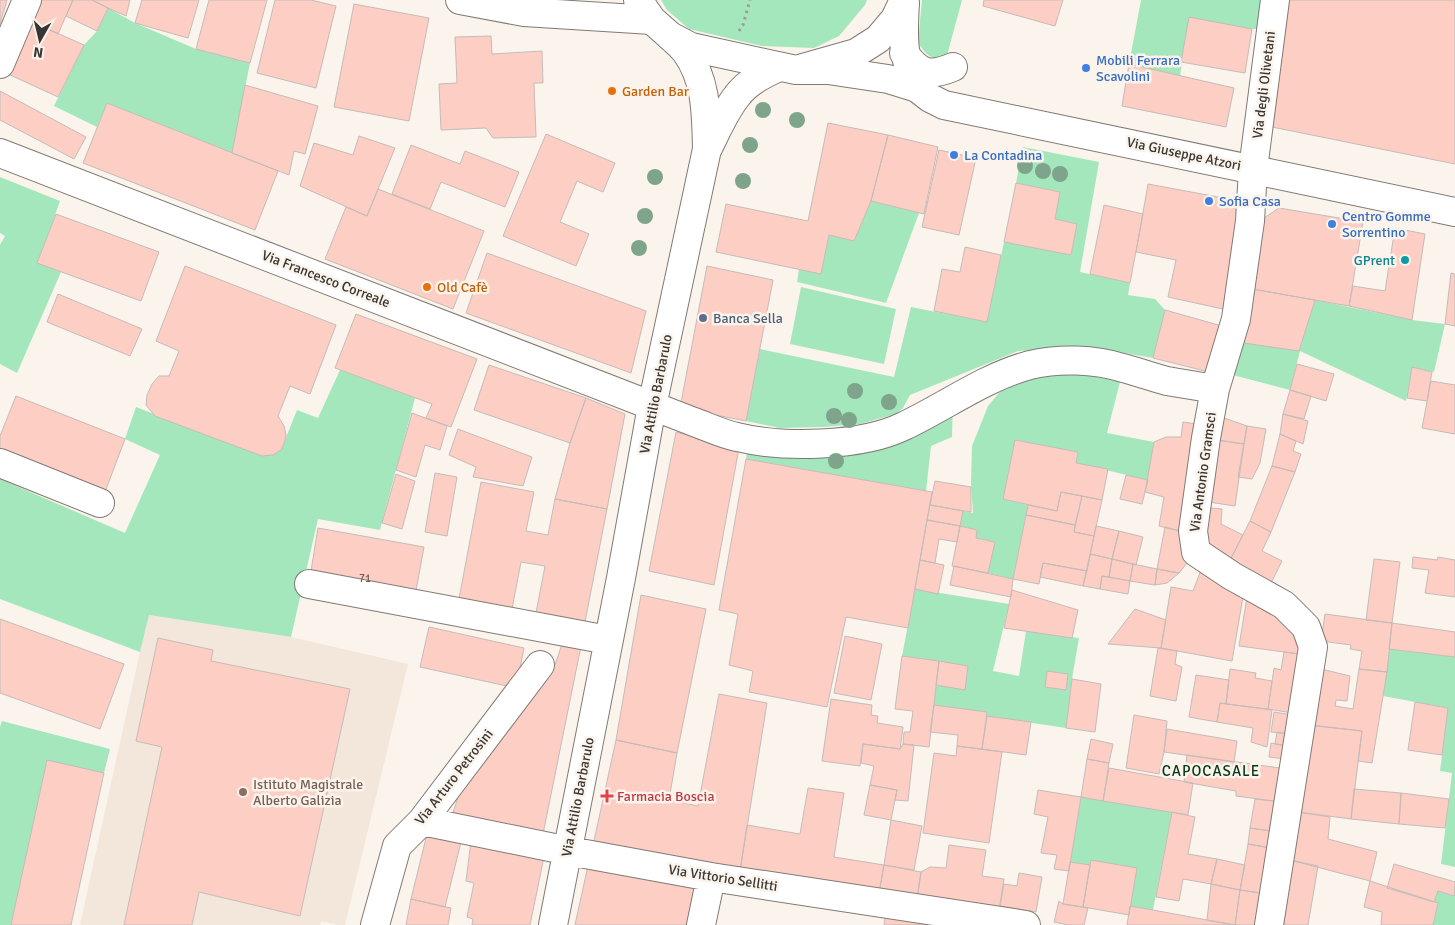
<svg xmlns="http://www.w3.org/2000/svg" width="1455" height="925" viewBox="0 0 1455 925" font-family="Signika,sans-serif">
<style>
.built{fill:#f3e6da}
.green{fill:#a4e7bc}
.building{fill:#fdcec4;stroke:#c5bbb9}
.lines{fill:none;stroke-linecap:round;stroke-linejoin:round}
.minor-casing{stroke:#817a74;stroke-width:30}
.major-casing{stroke:#817a74;stroke-width:30}
.path{stroke:#a09b96;stroke-width:3;stroke-dasharray:2.5 4;stroke-linecap:butt}
.minor{stroke:#fff;stroke-width:28}
.major{stroke:#fff;stroke-width:28}
.tree{fill:#7ea48b}
.shop-dot{fill:#3f7fe0;stroke:#fbf4ec;stroke-width:2}
.food-dot{fill:#e8710a;stroke:#fbf4ec;stroke-width:2}
.culture-dot{fill:#0f9aa8;stroke:#fbf4ec;stroke-width:2}
.service-dot{fill:#5c6f8a;stroke:#fbf4ec;stroke-width:2}
.education-dot{fill:#8d6e63;stroke:#fbf4ec;stroke-width:2}
.health-dot{fill:#e0444e;stroke:#fbf4ec;stroke-width:2}
.labels{text-anchor:middle;dominant-baseline:central;stroke-width:5;stroke-linejoin:round;paint-order:stroke}
.number-label{font-size:11px;fill:#695b57}
.shop-label{font-size:14px;fill:#366cbe;stroke:#fbf4ec;text-anchor:start}
.street-label{font-size:14px;fill:#383533;stroke:#fbf4ec}
.food-label{font-size:14px;fill:#c56008;stroke:#fbf4ec;text-anchor:start}
.culture-label{font-size:14px;fill:#0d838f;stroke:#fbf4ec;text-anchor:end}
.service-label{font-size:14px;fill:#4e5e75;stroke:#fbf4ec;text-anchor:start}
.education-label{font-size:14px;fill:#785e54;stroke:#fbf4ec;text-anchor:start}
.health-label{font-size:14px;fill:#be3a42;stroke:#fbf4ec;text-anchor:start}
.neighbourhood-label{font-size:15px;letter-spacing:1px;fill:#053815;stroke:#fbf4ec}
</style>
<rect width="100%" height="100%" fill="#fbf4ec"/>
<path class="built" d="M148,615L291,637L408,664L345,925H338L321,921L320,925H80Z"/>
<path class="green" d="M661,0H867L865,5L839,36L814,48L762,46L689,29L667,10Z
M922,0H962L946,59C930,60 927,55 918,43Z
M1141,0H1275L1271,29H1252L1189,18L1180,76L1129,64Z
M108,8L135,23L196,49L250,63L232,153L107,103L97,127L54,106L84,45L97,31Z
M1023,147L1099,162L1080,272L1130,283L1128,295L1155,299L1165,310L1153,358L1119,352L1078,348L1018,351L910,395L903,408L896,414L860,424L823,427L780,428L746,421L760,349L894,377L911,307L987,322L1004,242L1071,255L1077,224L1055,219L1060,192L1016,183Z
M0,177L60,201L38,263L61,272L17,373L0,364V245L5,236L0,233Z
M871,201L919,213L886,303L797,282L799,269L829,235L854,241Z
M801,287L896,309L884,364L790,344Z
M1315,300L1412,320L1445,324L1434,372L1412,368L1406,401L1300,351L1290,390L1229,374L1239,341L1299,351Z
M340,370L415,398L380,530L318,519L291,637L149,615L140,652L0,599V479L125,533L160,455L125,439L136,407L262,456L273,455L281,450L297,410L318,418Z
M1055,372L1086,375L1120,382L1107,433L1154,442L1148,480L1076,463L1078,452L1015,440L1003,499L1028,505L1013,579L988,573L994,542L976,538L977,530L960,526L963,511L973,513L971,483L972,446L988,406L999,393L1030,376Z
M953,400L952,437L931,446L926,491L746,459L749,439L823,443Z
M915,589L1009,604L993,671L1019,676L1026,631L1079,638L1072,679L1066,728L987,716V712L934,705L939,661L902,656Z
M1389,649L1455,657V867L1441,864L1452,773L1440,771L1448,708L1383,696Z
M2,721L110,749L104,773L47,761L11,925H0V727Z
M1081,797L1172,812L1153,910L1130,906L1091,861L1090,865L1070,862Z
M1438,891L1454,896L1455,892V925H1433L1438,903L1434,902Z"/>
<path class="building" d="M0,0H7L0,24Z
M41,0H73L58,34L30,21Z
M73,0H92L108,8L97,31L66,16Z
M92,0H130L126,16L108,8Z
M142,0H199L188,38L135,23Z
M209,0H267L250,63L196,49Z
M275,0H311L336,6L316,88L257,73Z
M984,0H1063L1055,26L983,6Z
M1286,0H1455V164L1267,126Z
M354,4L429,18L409,121L334,107Z
M1189,17L1252,29L1245,73L1181,62Z
M30,21L84,45L58,97L6,73Z
M491,36L492,54L542,51L543,83H534L536,137L493,138L486,128L441,130L439,84L457,83L455,37Z
M1129,64L1234,88L1226,127L1122,106Z
M245,85L318,106L305,154L294,151L289,175L232,153Z
M0,91L86,137L74,159L0,120Z
M107,103L278,171L255,230L83,163Z
M828,123L888,135L871,201L854,241L829,235L821,274L716,252L726,204L808,221Z
M546,134L615,163L603,192L577,181L560,222L589,234L576,266L503,236Z
M888,135L938,147L924,214L871,201Z
M359,136L395,148L367,216L300,186L314,143L353,155Z
M411,145L460,164L465,151L519,172L505,207L441,182L430,209L392,194Z
M939,150L976,158L959,235L922,227Z
M1016,183L1060,192L1055,219L1077,224L1071,255L1004,242Z
M1148,184L1229,199L1240,216L1223,309L1168,297L1176,260L1136,252Z
M378,189L484,231L453,309L325,259L346,207L367,216Z
M1104,205L1143,214L1130,283L1090,274Z
M1279,208L1363,222L1349,306L1252,289L1264,218Z
M56,214L159,252L141,301L37,263Z
M1395,228L1425,234L1412,320L1349,306L1353,286L1385,291Z
M965,247L1001,255L987,322L934,311L942,269L960,272Z
M487,253L646,311L631,373L466,313Z
M185,266L336,325L310,394L290,386L278,416L284,426L286,435L285,441L281,450L273,455L262,456L155,416L146,405L147,395L152,384L159,376H169L179,351L156,341Z
M707,266L773,280L746,421L680,408Z
M1451,273L1455,274V326L1445,324Z
M1252,289L1315,300L1299,351L1244,343Z
M58,294L142,329L130,356L47,322Z
M1165,310L1222,326L1209,372L1153,358Z
M356,314L477,359L451,427L426,418L432,404L335,368Z
M1297,364L1334,374L1326,401L1290,390Z
M489,365L586,398L570,443L474,410Z
M1412,367L1432,372L1427,401L1407,398Z
M1431,381L1455,385V434L1422,428Z
M1290,390L1311,396L1304,419L1283,414Z
M16,396L125,439L105,492L0,450V436Z
M586,398L625,414L607,509L555,499L570,443Z
M412,413L447,426L440,450L425,445L416,477L396,470Z
M1283,414L1308,421L1303,444L1280,434Z
M1224,418L1247,426L1244,444L1211,439Z
M1183,422L1203,425L1188,533L1159,526L1164,497L1145,492L1154,442L1166,437H1181Z
M1247,426L1266,429L1260,463L1252,479L1238,477Z
M458,429L532,457L523,486L473,477L476,467L449,455Z
M676,432L739,448L714,585L649,571Z
M1280,434L1296,441L1293,451L1301,454L1295,472L1272,466Z
M1211,439L1244,444L1235,506L1202,501Z
M1015,440L1078,452L1076,463L1108,469L1102,500L1061,492L1057,511L1003,499Z
M746,459L932,492L908,628L846,617L827,707L749,692L753,671L729,665L738,614L719,610Z
M1272,466L1295,472L1271,532L1250,521Z
M435,473L457,477L447,536L425,532Z
M396,474L415,481L402,529L382,523Z
M1126,475L1148,480L1142,504L1120,499Z
M935,481L971,487V512L930,505Z
M481,482L534,492L526,531L548,535L555,499L607,509L584,627L535,618L545,566L521,562L511,614L458,604Z
M1061,492L1082,496L1075,525L1026,515L1028,505L1057,511Z
M1082,496L1102,500L1094,536L1074,532Z
M930,505L963,511L960,526L927,520Z
M1201,507L1222,509L1221,524L1243,535L1228,564L1212,549L1199,529Z
M1026,515L1075,525L1074,532L1094,536L1087,571L1043,563L1039,584L1013,579Z
M927,520L960,526L957,542L939,539L935,563L920,560Z
M1250,521L1271,532L1262,551L1282,561L1270,585L1228,564Z
M960,526L977,530L976,538L995,542L988,573L952,566Z
M1096,526L1119,531L1112,559L1090,554Z
M1165,527L1188,533L1190,554L1187,563L1179,573L1157,569Z
M318,528L424,547L415,596L310,577Z
M1119,531L1143,537L1136,565L1112,559Z
M1090,554L1112,559L1109,577L1102,576L1100,589L1083,586Z
M1413,557L1437,560L1438,557L1455,560V597L1425,593L1429,570L1412,568Z
M1112,559L1133,564L1130,581L1109,577Z
M1374,559L1400,562L1392,623L1366,620Z
M920,560L944,565L938,594L915,589Z
M1043,563L1087,571L1083,586L1040,577Z
M1133,564L1157,569L1155,585L1130,581Z
M954,566L1013,579L1011,597L950,585Z
M1157,569L1179,573L1167,583L1155,585Z
M1201,570L1244,591L1232,661L1161,648L1171,587L1193,591Z
M1102,576L1130,581L1128,594L1100,589Z
M1012,590L1078,610L1072,638L1004,628Z
M1248,591L1308,643L1307,655L1239,646Z
M641,595L706,609L677,753L616,740Z
M1135,609L1166,620L1161,648L1108,644Z
M1325,614L1392,623L1387,672L1359,669L1362,651L1350,649L1351,645L1321,641Z
M0,619L124,664L100,729L0,693Z
M1392,623L1455,632V657L1389,649Z
M429,627L524,648L516,688L420,667Z
M845,636L882,644L871,700L834,693Z
M158,638L213,650L211,661L350,689L300,916L199,892L192,925H124L162,747L136,741Z
M562,644L581,646L542,839L450,822L458,797L547,664L555,665Z
M1158,648L1177,651L1175,664L1182,667L1176,701L1150,696Z
M1284,652L1307,655L1298,714L1268,709L1274,668L1281,670Z
M902,656L939,661L929,747L903,744L904,732H910L913,711L895,709Z
M939,661L968,666L965,690L936,685Z
M1317,668L1350,676L1347,701L1336,700L1335,706L1353,709L1359,669L1387,672L1372,763L1358,761L1362,731L1309,725Z
M1230,669L1256,673L1255,678L1272,681L1268,709L1226,704Z
M1047,671L1068,674L1066,690L1045,687Z
M1196,675L1229,680L1226,704L1220,703L1217,722L1189,717Z
M1072,679L1101,684L1095,732L1066,728Z
M719,694L767,703L740,871L594,841L616,740L677,753L669,800L698,806Z
M831,699L872,705L871,715L878,716L877,723L903,727L900,749L863,744L860,766L822,761Z
M1415,702L1448,708L1442,755L1408,750Z
M1220,703L1272,710L1267,747L1251,742L1253,728L1217,722Z
M934,705L987,712L982,749L957,746L958,735L930,732Z
M1274,712L1292,715L1289,734L1271,732Z
M1134,715L1167,721L1164,752L1159,774L1126,768Z
M987,716L1031,722L1026,755L982,749Z
M1309,725L1362,731L1351,819L1298,812Z
M1167,729L1237,741L1234,762L1164,752Z
M1277,732L1289,734L1287,746L1275,744Z
M1091,739L1113,744L1109,763L1087,759Z
M1271,743L1287,746L1285,759L1269,757Z
M863,744L900,749L903,744L914,745L908,801L895,800L897,790L870,785L874,766L861,763Z
M957,746L1002,752L989,843L923,833L934,753L956,756Z
M1187,755L1287,769L1281,802L1236,796V791L1184,782Z
M1087,759L1109,763L1103,801L1081,797Z
M47,760L104,773L71,925H11Z
M1109,768L1193,783L1188,815L1103,801Z
M870,785L897,790L891,820L864,815Z
M808,788L844,793L834,857L884,865L879,893L740,871L747,825L800,834Z
M1354,789L1401,793L1399,824L1351,819Z
M1038,790L1081,797L1069,871L1054,869L1057,855L1041,853L1048,817L1034,814Z
M1401,793L1449,799L1445,828L1399,824Z
M1255,799L1281,802L1278,832L1250,828Z
M1172,812L1195,817L1188,854L1217,859L1211,884L1183,879L1179,901L1156,897Z
M1298,812L1330,817L1328,839L1377,852L1370,881L1290,860Z
M891,820L922,826L914,870L884,865Z
M1250,828L1278,832L1271,848L1248,844Z
M427,834L461,842L445,907L411,899Z
M471,841L544,857L530,925H472L473,919L467,917L474,883L466,881Z
M1248,844L1271,848L1267,894L1240,890Z
M949,845L986,850L982,876L1004,879L999,911L917,899L921,872L930,867L946,868Z
M1217,859L1245,865L1240,890L1211,884Z
M1091,860L1137,868L1129,915L1083,907Z
M1290,860L1318,866L1308,925H1278Z
M589,861L696,885L688,925H575Z
M1070,862L1090,865L1083,907L1063,904Z
M1394,864L1455,882L1454,896L1438,891L1434,902L1387,888Z
M884,865L921,872L917,899L879,893Z
M1019,873L1042,877L1036,912L1000,906L1004,884L1017,886Z
M1370,881L1438,903L1433,925H1381L1382,912L1364,907Z
M1211,884L1240,890L1235,925L1207,920Z
M1240,890L1267,894L1263,925H1235Z
M411,899L451,908L448,925H406Z
M1059,901L1063,904L1088,908L1084,925H1068L1054,922Z
M1130,906L1153,910L1234,925H1127Z
M886,910L976,925H884Z"/>
<g class="lines">
<defs>
<path id="minor" d="M904,53C920,74 929,77 953,67
M0,64L27,0
M708,148C717,130 725,111 737,96C747,82 764,74 779,67
M0,153L694,422C708,427 722,434 737,437C783,448 861,447 904,426C946,406 985,377 1030,365C1059,358 1094,359 1123,368C1138,372 1152,377 1167,381C1183,384 1199,386 1215,389
M0,463L100,503
M309,584L608,640
M422,821L569,851L711,877L1026,925
M375,925L397,846L422,821L540,665
M553,925L621,578L652,406L707,149C706,115 707,81 686,52C682,46 675,41 670,36
M701,925L711,877
M1269,925L1313,647L1306,627L1284,605L1232,576L1196,552L1193,531L1206,438L1215,389L1236,319L1250,221L1253,169L1275,0"/>
<path id="major" d="M460,0L524,12L652,20
M638,0L652,20L670,36L691,47L796,70L856,53L878,39L895,19L904,0
M905,3C903,35 902,59 917,88
M796,70H828L888,79L917,88L930,98L944,105L1455,212"/>
</defs>
<use href="#minor" class="minor-casing"/>
<use href="#major" class="major-casing"/>
<path class="path" d="M739,31L743,25L750,0"/>
<use href="#minor" class="minor"/>
<use href="#major" class="major"/>
</g>
<g class="tree">
<circle cx="763" cy="110" r="8"/>
<circle cx="797" cy="120" r="8"/>
<circle cx="750" cy="145" r="8"/>
<circle cx="1025" cy="166" r="8"/>
<circle cx="1043" cy="171" r="8"/>
<circle cx="1060" cy="174" r="8"/>
<circle cx="655" cy="177" r="8"/>
<circle cx="743" cy="181" r="8"/>
<circle cx="645" cy="216" r="8"/>
<circle cx="639" cy="248" r="8"/>
<circle cx="855" cy="391" r="8"/>
<circle cx="889" cy="402" r="8"/>
<circle cx="834" cy="416" r="8"/>
<circle cx="849" cy="420" r="8"/>
<circle cx="836" cy="461" r="8"/>
</g>
<g class="shop-dot">
<circle cx="1086" cy="68" r="5"/>
<circle cx="954" cy="155" r="5"/>
<circle cx="1209" cy="201" r="5"/>
<circle cx="1332" cy="224" r="5"/>
</g>
<g class="food-dot">
<circle cx="612" cy="91" r="5"/>
<circle cx="427" cy="287" r="5"/>
</g>
<circle class="culture-dot" cx="1405" cy="260" r="5"/>
<circle class="service-dot" cx="703" cy="318" r="5"/>
<circle class="education-dot" cx="243" cy="792" r="5"/>
<path class="health-dot" d="M604.5 788.5h5v5h5v5h-5v5h-5v-5h-5v-5h5z"/>
<g class="labels">
<g class="number-label">
<text x="365" y="578">71</text>
</g>
<g class="shop-label">
<text x="1096" y="60">Mobili Ferrara<tspan x="1096" dy="16">Scavolini</tspan></text>
<text x="964" y="155">La Contadina</text>
<text x="1219" y="201">Sofia Casa</text>
<text x="1342" y="216">Centro Gomme<tspan x="1342" dy="16">Sorrentino</tspan></text>
</g>
<g class="street-label">
<text transform="translate(1264 85) rotate(-83)">Via degli Olivetani</text>
<text transform="translate(1184 154) rotate(12)">Via Giuseppe Atzori</text>
<text transform="translate(326 279) rotate(21)">Via Francesco Correale</text>
<text transform="translate(656 394) rotate(-79)">Via Attilio Barbarulo</text>
<text transform="translate(1203 472) rotate(-82)">Via Antonio Gramsci</text>
<text transform="translate(454 777) rotate(-52)">Via Arturo Petrosini</text>
<text transform="translate(578 797) rotate(-79)">Via Attilio Barbarulo</text>
<text transform="translate(723 878) rotate(9)">Via Vittorio Sellitti</text>
</g>
<g class="food-label">
<text x="622" y="91">Garden Bar</text>
<text x="437" y="287">Old Cafè</text>
</g>
<g class="culture-label">
<text x="1395" y="260">GPrent</text>
</g>
<g class="service-label">
<text x="713" y="318">Banca Sella</text>
</g>
<g class="education-label">
<text x="253" y="784">Istituto Magistrale<tspan x="253" dy="16">Alberto Galizia</tspan></text>
</g>
<g class="health-label">
<text x="617" y="796">Farmacia Boscia</text>
</g>
<g class="neighbourhood-label">
<text x="1211" y="771">CAPOCASALE</text>
</g>
</g>
<g transform="translate(40 40) rotate(188)" stroke="#fbf4ec" stroke-width="4" paint-order="stroke">
<path d="M0-4L9 19L0 12L-9 19Z" fill="#383533"/>
<text y="-8" font-size="14" font-weight="bold" text-anchor="middle" fill="#383533">N</text>
</g>
</svg>
